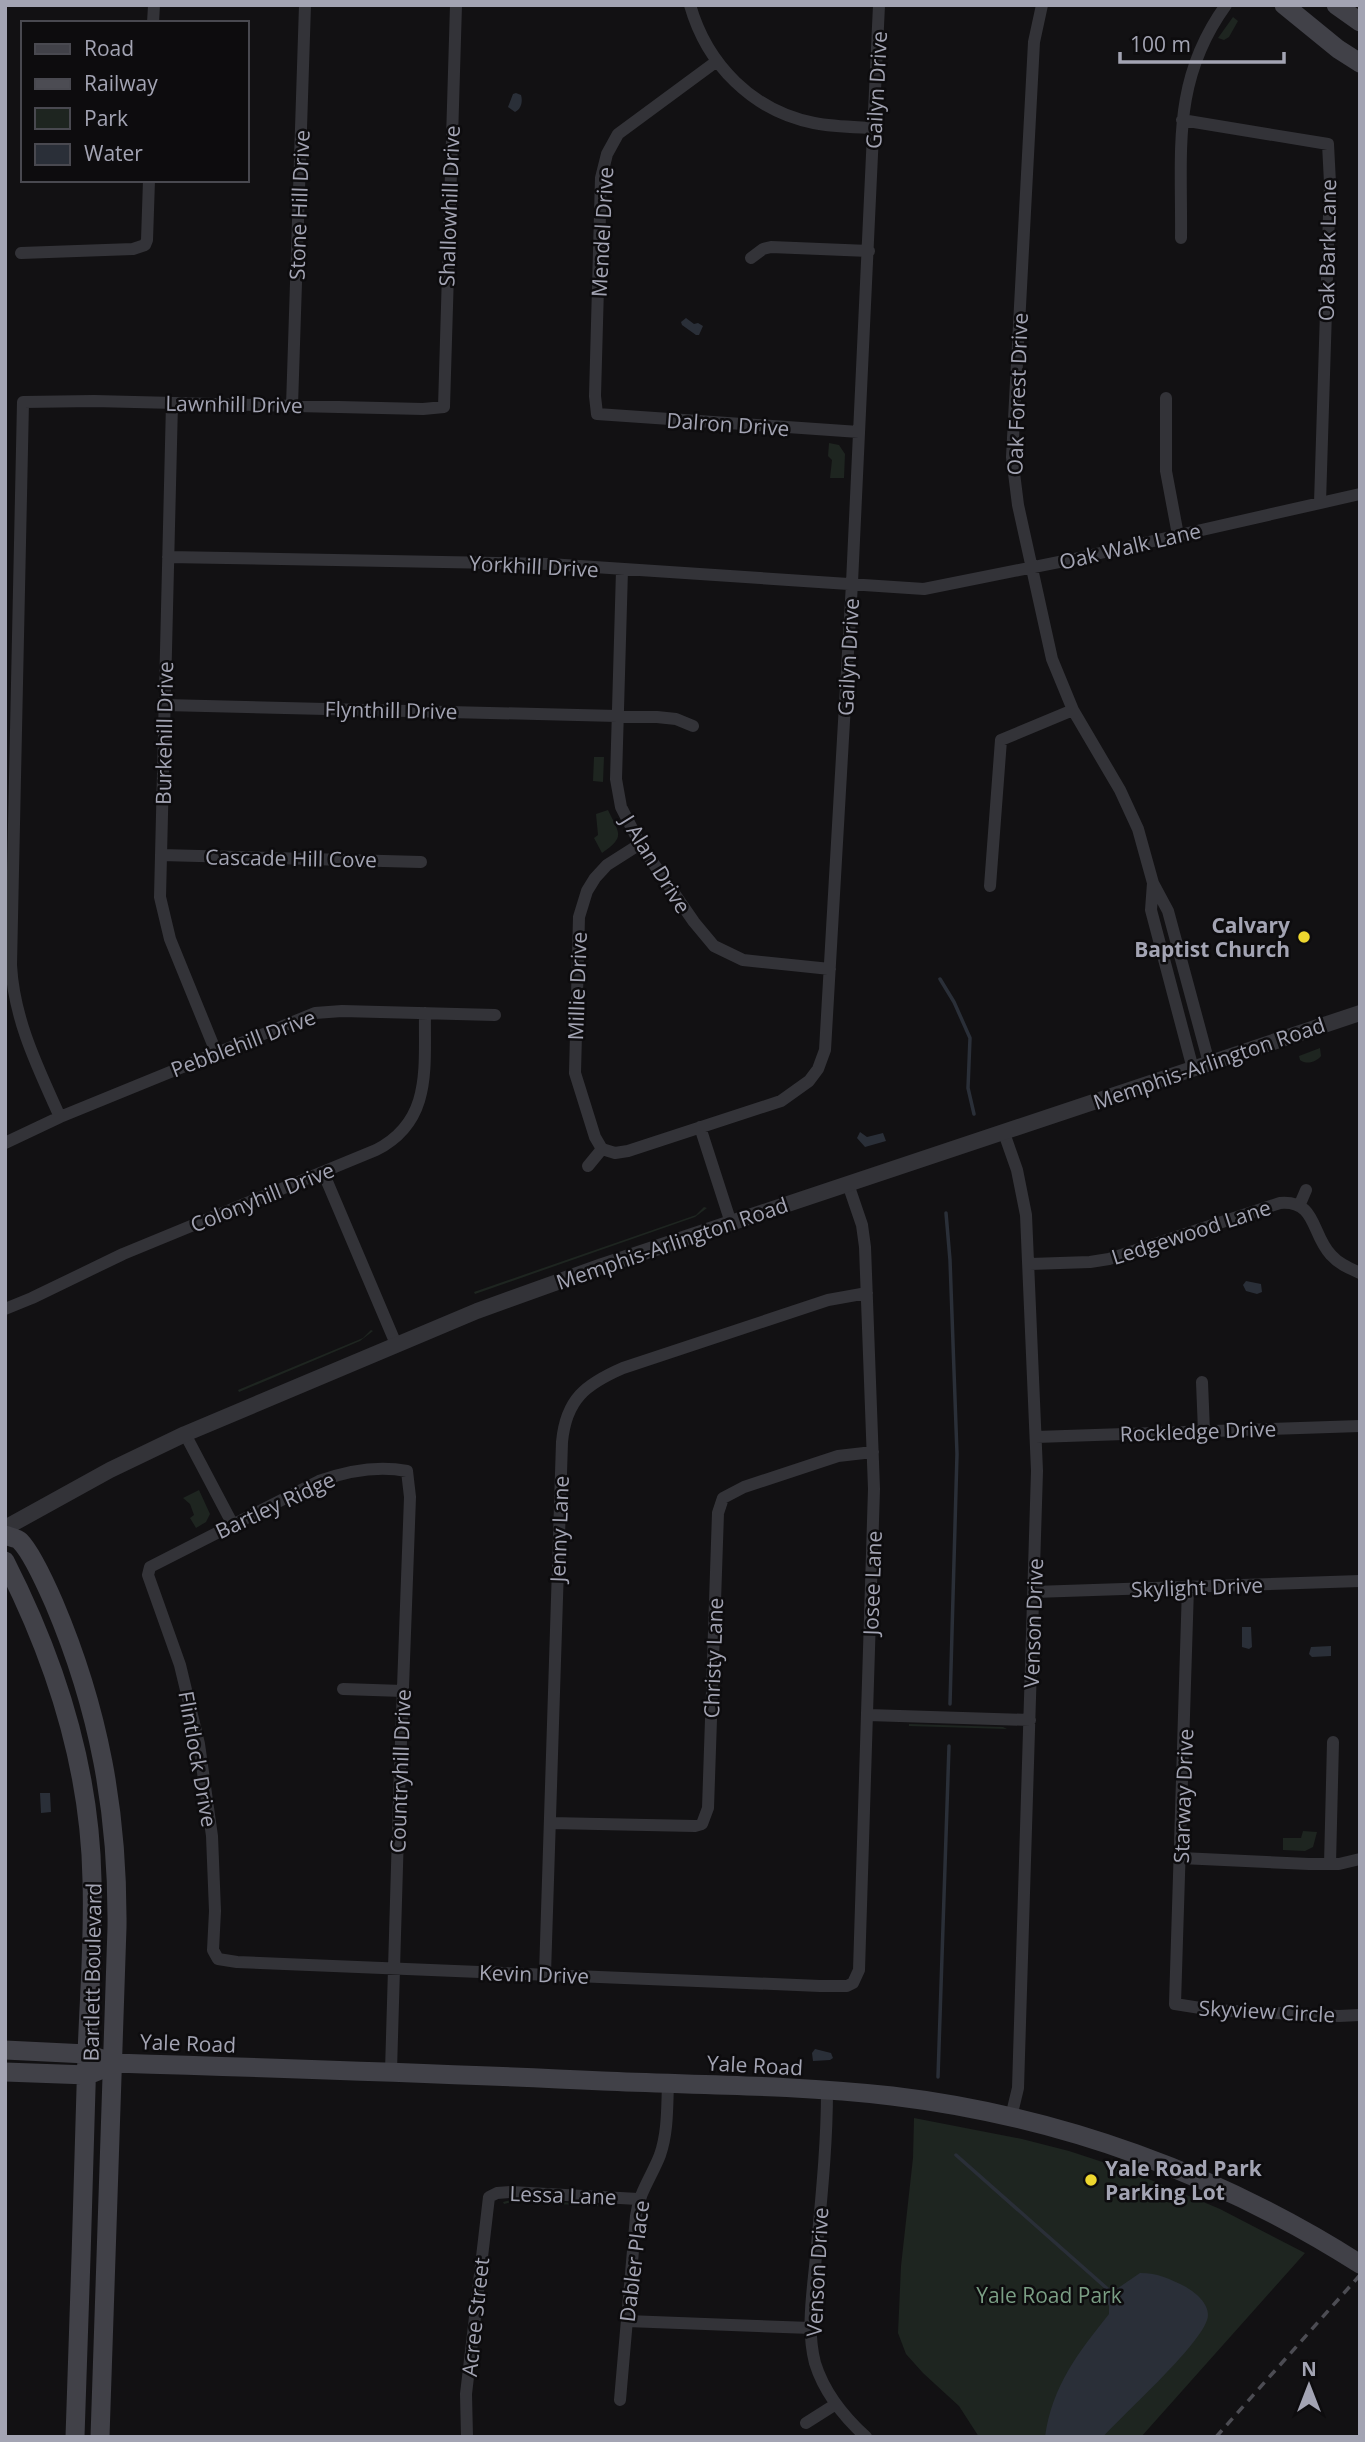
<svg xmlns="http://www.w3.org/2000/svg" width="1365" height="2442" viewBox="0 0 1365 2442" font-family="'Open Sans',sans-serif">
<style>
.green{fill:#1e2520}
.water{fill:#2a2f38}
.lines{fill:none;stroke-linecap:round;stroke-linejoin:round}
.stream{stroke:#2a2f38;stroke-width:3.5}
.minor{stroke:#333338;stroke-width:12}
.tertiary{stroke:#333338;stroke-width:16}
.secondary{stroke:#414148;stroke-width:19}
.rail{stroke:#4c4c53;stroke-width:3.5;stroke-dasharray:9 7;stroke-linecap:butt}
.poi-dot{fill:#eed72f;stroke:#0d0c0e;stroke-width:2.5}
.labels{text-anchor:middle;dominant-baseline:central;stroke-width:5;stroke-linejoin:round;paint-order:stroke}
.street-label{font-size:21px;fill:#a3a4b3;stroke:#0d0c0e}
.poi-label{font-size:21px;font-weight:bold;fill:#a3a4b3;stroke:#0d0c0e;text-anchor:end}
.park-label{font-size:21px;fill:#7a9e84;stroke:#0d0c0e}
</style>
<rect width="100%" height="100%" fill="#121113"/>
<path class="green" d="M1233,17L1238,21L1229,37L1224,40L1218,38Z
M829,443L839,445L845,454L844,478H830L832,460L828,456Z
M594,757H604L603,782L593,781Z
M608,810C619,833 626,837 602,853L594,838L598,835L596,814Z
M1320,1048L1321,1056C1316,1062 1307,1065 1300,1060L1299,1056Z
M704,1207L707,1208L695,1217L475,1294L474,1292L696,1215Z
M371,1330L373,1331L360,1341L239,1392L238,1390L363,1338Z
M199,1490L210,1514L206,1522L196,1528L190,1518L194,1515L190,1504L183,1498Z
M909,1724L1003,1727L1007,1729L909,1726Z
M1303,1831L1317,1832L1313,1847L1305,1851L1283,1850V1838H1301Z
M914,2118L1022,2139L1069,2151L1127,2170L1220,2209L1305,2253L1141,2437H979L959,2406L923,2373L906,2354L898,2333L901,2266L913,2158Z
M511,2200L598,2204V2206L512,2202L504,2204L503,2202Z"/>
<path class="water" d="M516,93L521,95C523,102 521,109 515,112L508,107L513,94Z
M686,318L694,324L698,323L703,326L699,335H696L682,325L681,322Z
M860,1132L867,1137L883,1133L886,1141L865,1147L857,1138Z
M1246,1281L1261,1284L1262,1292L1257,1294L1246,1291L1243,1285Z
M1242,1627H1251L1252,1647L1249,1649L1242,1647Z
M1331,1646V1656L1312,1657L1309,1654L1311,1647Z
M40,1793H50L51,1812L41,1813Z
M815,2049L831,2053L833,2058L830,2060L813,2061L812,2053Z
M1140,2273C1158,2273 1170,2279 1186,2287C1196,2293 1208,2303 1208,2315C1208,2339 1122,2415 1103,2437H1045C1052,2386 1078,2353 1109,2314V2306L1105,2297Z"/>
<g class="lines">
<path class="stream" d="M940,979L954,1002L970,1038L968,1088L974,1114
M946,1213L950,1260L957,1454L950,1704
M938,2077L949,1746
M956,2155L1111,2292"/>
<path class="minor" d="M690,5C707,65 753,111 814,123C834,127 855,127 874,128
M1042,5L1034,42L1012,457L1018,505L1052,659L1073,710L1120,790L1138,829L1153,883L1168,911L1209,1063
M153,23L154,5
M717,61L618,134L607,154L601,178L595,396L597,414L859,432
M1182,120L1328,144L1330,183L1320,503
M1181,238C1182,150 1171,81 1226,5
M21,253L133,249L145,245L147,240L149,180
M751,258L763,249L771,247L869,251
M1166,398V471L1178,535
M172,403L160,897L170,939L216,1052
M292,406L305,5
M168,557L549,564L924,589L1074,559L1360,494
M622,570L616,779L621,807L640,844L694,922L714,946L743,960L830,969
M165,705L657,717L676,719L693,726
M161,855L421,862
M1153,883L1151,910L1193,1069
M990,886L1001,740L1073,710
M60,1117C38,1068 14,1020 11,965L23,402L94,401L423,409L444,407L456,5
M700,1127L731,1223
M1004,1133L1017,1170L1026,1215L1037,1471L1018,2088L1011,2117
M5,1143L60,1117L315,1013L342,1011L495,1015
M602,1149L615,1153L628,1151L781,1101L809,1081L818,1069L825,1050L852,583L879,5
M602,1149L595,1137L575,1073L579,917L587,891L595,878L607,865L640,844
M588,1166L602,1149
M323,1172L396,1344
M1300,1204L1306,1190
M1030,1264L1090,1262L1109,1259L1280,1203C1317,1200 1311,1234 1331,1255C1339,1264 1349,1268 1360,1273
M5,1309L32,1298L123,1254L376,1150C433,1121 424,1067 425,1013
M1202,1382L1204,1431
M185,1434L232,1523
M1036,1437L1360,1426
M1188,1587L1175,2004L1213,2010L1339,2016L1360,2015
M1034,1592L1360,1581
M343,1689L403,1691
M868,1715L1030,1720
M550,1823L695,1826L702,1824L708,1808L718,1513L723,1498L744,1487L838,1456L873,1452
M1181,1858L1309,1864H1339L1360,1859
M1330,1864L1333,1742
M545,1974L562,1442C566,1399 586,1384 623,1368L828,1300L867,1293
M391,2071C393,1980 397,1888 399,1796L410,1497L407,1471C377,1465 347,1471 319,1481L150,1567L148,1575L180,1665L199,1744L212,1836L215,1911L213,1950L218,1959L237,1962L820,1986H847L853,1983L859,1970L874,1489L865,1247L862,1225L848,1184
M827,2091C827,2146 821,2201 816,2256C813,2291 806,2328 815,2363C824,2392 844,2417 866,2437
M627,2321L811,2328
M620,2400L636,2216C639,2192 652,2176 660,2155C668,2132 667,2107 668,2084
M806,2423L836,2404
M467,2437L466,2394L489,2197L497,2193L511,2192L638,2199"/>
<path class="tertiary" d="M5,1528L110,1470L185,1434L477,1311L602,1266L1360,1013"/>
<path class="secondary" d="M1284,5L1338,49L1360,63
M1336,5L1360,22
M5,1535C10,1537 17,1538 20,1541C32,1553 47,1587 54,1603C99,1709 118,1811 117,1927L100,2437
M5,1561C56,1661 90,1767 92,1880C94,1939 89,1997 87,2055C84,2182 79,2310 75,2437
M5,2050L87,2054L114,2063C277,2068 440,2073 603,2081C698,2085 797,2085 892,2096C1059,2116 1219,2174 1360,2264
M5,2072L88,2075L98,2071"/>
<path class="rail" d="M1216,2437L1360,2275"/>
</g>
<g class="poi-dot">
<circle cx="1304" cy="937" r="7"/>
<circle cx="1091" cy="2180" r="7"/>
</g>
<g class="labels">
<g class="street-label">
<text transform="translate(876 90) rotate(-87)">Gailyn Drive</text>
<text transform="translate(299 205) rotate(-88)">Stone Hill Drive</text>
<text transform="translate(449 206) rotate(-88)">Shallowhill Drive</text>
<text transform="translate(602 232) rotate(-87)">Mendel Drive</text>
<text transform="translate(1327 250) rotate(-89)">Oak Bark Lane</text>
<text transform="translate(1017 394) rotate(-88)">Oak Forest Drive</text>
<text transform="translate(234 404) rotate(1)">Lawnhill Drive</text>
<text transform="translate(728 424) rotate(4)">Dalron Drive</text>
<text transform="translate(1130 546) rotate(-13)">Oak Walk Lane</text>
<text transform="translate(534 566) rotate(3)">Yorkhill Drive</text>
<text transform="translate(848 657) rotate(-87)">Gailyn Drive</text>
<text transform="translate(391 710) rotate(1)">Flynthill Drive</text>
<text transform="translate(164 733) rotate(-89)">Burkehill Drive</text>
<text transform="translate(291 858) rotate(1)">Cascade Hill Cove</text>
<text transform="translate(656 864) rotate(58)">J Alan Drive</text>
<text transform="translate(577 986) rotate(-88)">Millie Drive</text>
<text transform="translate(243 1043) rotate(-21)">Pebblehill Drive</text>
<text transform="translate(1209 1063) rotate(-19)">Memphis-Arlington Road</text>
<text transform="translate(262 1197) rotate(-22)">Colonyhill Drive</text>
<text transform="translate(1191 1232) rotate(-18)">Ledgewood Lane</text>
<text transform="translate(672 1243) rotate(-19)">Memphis-Arlington Road</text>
<text transform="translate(1198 1431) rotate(-2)">Rockledge Drive</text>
<text transform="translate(275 1505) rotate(-25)">Bartley Ridge</text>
<text transform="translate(559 1529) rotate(-88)">Jenny Lane</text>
<text transform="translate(872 1583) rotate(-88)">Josee Lane</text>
<text transform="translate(1197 1587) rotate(-2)">Skylight Drive</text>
<text transform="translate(1033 1623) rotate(-88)">Venson Drive</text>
<text transform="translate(713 1658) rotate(-88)">Christy Lane</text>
<text transform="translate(198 1759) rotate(80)">Flintlock Drive</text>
<text transform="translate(400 1771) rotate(-88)">Countryhill Drive</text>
<text transform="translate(1183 1796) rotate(-88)">Starway Drive</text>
<text transform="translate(92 1972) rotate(-89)">Bartlett Boulevard</text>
<text transform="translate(534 1974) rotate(2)">Kevin Drive</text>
<text transform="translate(1267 2011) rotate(3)">Skyview Circle</text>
<text transform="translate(188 2043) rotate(2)">Yale Road</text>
<text transform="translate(755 2065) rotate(3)">Yale Road</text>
<text transform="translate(563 2195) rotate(2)">Lessa Lane</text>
<text transform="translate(634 2261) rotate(-83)">Dabler Place</text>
<text transform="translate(817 2272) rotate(-87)">Venson Drive</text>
<text transform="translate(475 2317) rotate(-84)">Acree Street</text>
</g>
<g class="poi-label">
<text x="1290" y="925">Calvary<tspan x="1290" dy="24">Baptist Church</tspan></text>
<text x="1105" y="2168" text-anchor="start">Yale Road Park<tspan x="1105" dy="24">Parking Lot</tspan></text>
</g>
<g class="park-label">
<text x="1049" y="2295">Yale Road Park</text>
</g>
</g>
<rect width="1365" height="2442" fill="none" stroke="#a3a4b3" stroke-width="14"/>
<rect x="21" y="21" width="228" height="161" fill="#0d0c0e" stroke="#494950" stroke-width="2"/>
<rect x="35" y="44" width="35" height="10" fill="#414148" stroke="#494950" stroke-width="2"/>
<text x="84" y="56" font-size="21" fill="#a3a4b3">Road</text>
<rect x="35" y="79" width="35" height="10" fill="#4c4c53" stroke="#494950" stroke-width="2"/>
<text x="84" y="91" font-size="21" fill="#a3a4b3">Railway</text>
<rect x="35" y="108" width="35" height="21" fill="#1e2520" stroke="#494950" stroke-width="2"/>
<text x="84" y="126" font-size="21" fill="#a3a4b3">Park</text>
<rect x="35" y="144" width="35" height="21" fill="#2a2f38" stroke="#494950" stroke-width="2"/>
<text x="84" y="161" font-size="21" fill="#a3a4b3">Water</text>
<g transform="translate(1309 2386)" stroke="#0d0c0e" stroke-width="5" paint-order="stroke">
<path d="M0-5L12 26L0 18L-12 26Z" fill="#a3a4b3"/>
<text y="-10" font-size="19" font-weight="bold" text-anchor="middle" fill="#a3a4b3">N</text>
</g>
<path d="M1120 52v10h164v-10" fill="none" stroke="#a3a4b3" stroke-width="3.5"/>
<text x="1130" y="52" font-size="21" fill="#a3a4b3" stroke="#0d0c0e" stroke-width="5" paint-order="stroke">100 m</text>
</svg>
